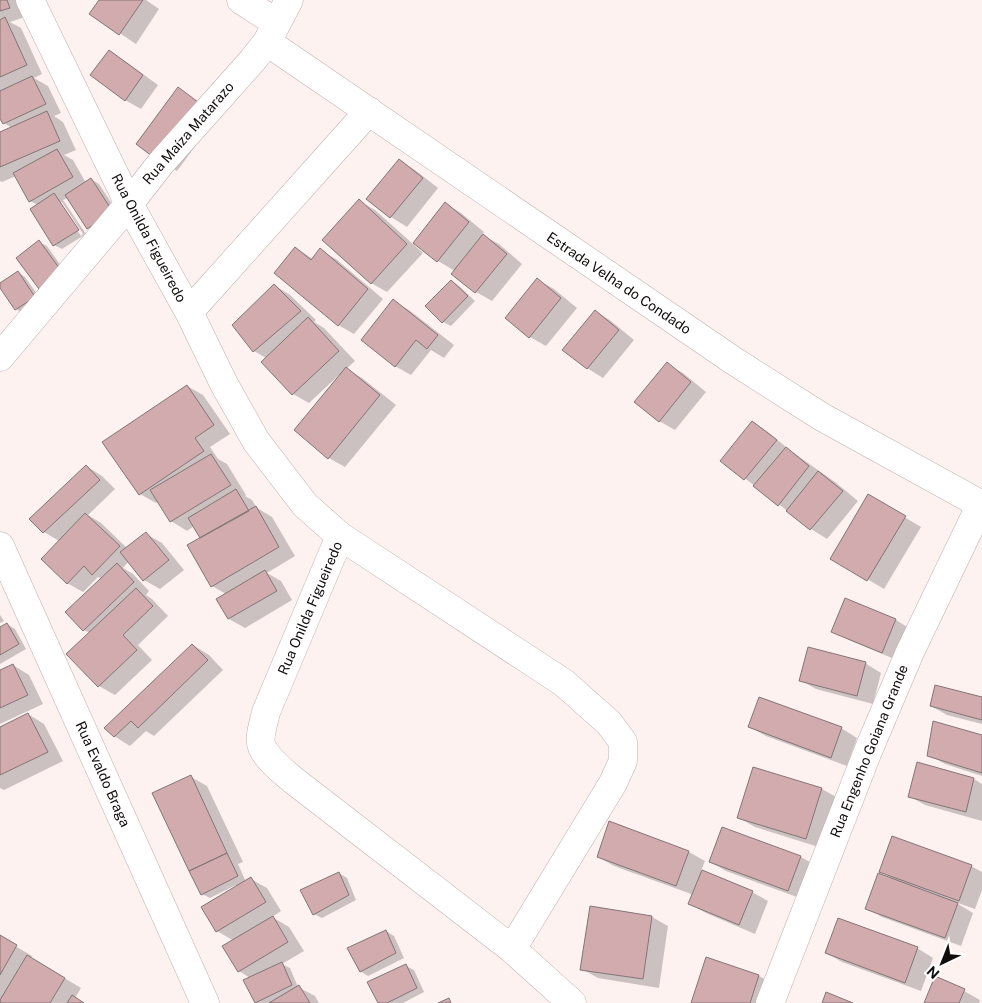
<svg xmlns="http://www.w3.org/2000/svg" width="982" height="1003" viewBox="0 0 982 1003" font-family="'Public Sans',sans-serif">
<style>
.shadow{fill:#0003;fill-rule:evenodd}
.building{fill:#d1abad;stroke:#837576}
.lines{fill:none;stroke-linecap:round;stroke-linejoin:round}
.minor-casing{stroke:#bdb0ad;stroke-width:29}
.minor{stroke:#fff;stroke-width:28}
.labels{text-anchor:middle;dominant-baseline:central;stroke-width:5;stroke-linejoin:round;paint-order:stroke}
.street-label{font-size:14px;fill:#110d0c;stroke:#fff}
</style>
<rect width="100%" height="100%" fill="#fef2f0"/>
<path class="shadow" d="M0,0H19L25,17L10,22L21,28L42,74L34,78L48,86L61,113L54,116L63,122L76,150L64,155L73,160L86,183L91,179L99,184L120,216L96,232L88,228L68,198L63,200L86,234L62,249L54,245L38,205L30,201L16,176L2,182L0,181V134L12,128L4,123L0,116V92H1L0,91ZM59,202H62L83,234L81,236Z
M100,0H146L159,9L136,44L91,14Z
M109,52L125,61L158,85L141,109L125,100Z
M178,89L218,115L177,171L161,161Z
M399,160L415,170L438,188L407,227L391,217L368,198Z
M359,201L375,210L423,253L387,292L371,283Z
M446,204L461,213L484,232L482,235L499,244L522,264L492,301L476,292L455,271L438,261Z
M39,242L47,246L69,277L47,293L40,288Z
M296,248L313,259L320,250L336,259L383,299L354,334L338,325Z
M18,272L25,277L42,301L24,314L16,309L0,286Z
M538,280L554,289L577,308L546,346L530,337Z
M452,281L459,286L475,301L451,326L443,322L427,306Z
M274,285L290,295L316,320L314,322L324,328L355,361L346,369L362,378L396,405L345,467L329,458L340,377L339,375L309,403L293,394L266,358L254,351L233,325Z
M393,301L409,310L454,345L444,358L431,350L411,375L395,366Z
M595,311L611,321L634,340L603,378L587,368Z
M667,364L683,373L706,392L675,430L659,421Z
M187,386L203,395L230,434L210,447L218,459L227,464L246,495L245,496L252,500L257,508L272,517L295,556L267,573L281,581L292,600L245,628L229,619L218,599L226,594L212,586L201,539L194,526L187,531L171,521L158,501L156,503L140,494Z
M753,422L768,432L791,451L835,482L858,501L827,539L811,529L721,460Z
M86,466L102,476L115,489L88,515L101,523L127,548L146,534L162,543L184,570L160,589L144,580L129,561L123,568L133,574L149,591L146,595L152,599L168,616L138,645L152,660L115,695L99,686L68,654L90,633L84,630L102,579L98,577L83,592L67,583L59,541L44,532L31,519Z
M869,496L921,527L884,589L832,558Z
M846,600L896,620L912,630L899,661L849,640L833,631Z
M0,615L4,621L0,623Z
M7,624L15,629L26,649L0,664V629Z
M193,645L209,655L223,670L154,736L146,731L130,746L114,736Z
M865,663L881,673L873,704L816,689L800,680Z
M13,665L29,675L43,704L0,724V671Z
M982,698V724L947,715L931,706Z
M28,714L44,724L63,761L4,790L0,788V728Z
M750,727L841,728L857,738L847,766L766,736Z
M982,736V776L945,764L929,755Z
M918,764L974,779L982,784V821L925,805L909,796Z
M754,768L822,789L838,798L822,848L755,827L739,818Z
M191,777L207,786L243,862L238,864L246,882L251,879L267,888L281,911L272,917L289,927L304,951L282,964L290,968L298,987L315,996L319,1003H257L245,980L250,978L239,971L234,941L217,931L237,887L236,885L210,898L202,894Z
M610,823L689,852L705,861L701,871L752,892L768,901L755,934L706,913L690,904L694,895L614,866L598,857Z
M722,828L801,857L817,866L805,900L726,871L710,862Z
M971,866L982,872V890L975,909L958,903V904L973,913L961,946L882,917L866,908L893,879L880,871Z
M339,873L347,878L356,900L322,918L314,914Z
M591,908L652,917L668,926L659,988L598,978L582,969Z
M386,931L394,936L404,958L368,976L360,971Z
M0,937L32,956L31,958L81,988L75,998L83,1003H0Z
M917,948L933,958L921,991L842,962L826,953Z
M707,959L759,976L775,985L769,1003H692Z
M406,966L414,970L424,992L403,1003H379Z
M964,991L980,1000L979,1003H925Z"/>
<path class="building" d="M0,0H7L10,8L0,11Z
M99,0H143L119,35L89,14Z
M5,17L27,65L0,77V20Z
M109,50L143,75L125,101L90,75Z
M32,76L46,104L3,124L0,119V91Z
M178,87L202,105L161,163L136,144Z
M47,111L60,141L0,167V132Z
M57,149L73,177L29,202L13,173Z
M399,159L423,178L390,218L366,199Z
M91,178L113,212L87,229L65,195Z
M54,193L79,230L53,246L30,209Z
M359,199L407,244L371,284L322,240Z
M445,202L469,222L437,262L413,243Z
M483,234L507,254L475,293L451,274Z
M39,240L62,272L39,289L16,258Z
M295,247L311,260L320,248L368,289L338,326L274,273Z
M18,271L35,297L15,310L0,288V283Z
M537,278L561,298L529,338L505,318Z
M451,280L468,296L442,323L425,306Z
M274,284L301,311L253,352L232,325Z
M393,299L438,335L427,349L416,340L395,367L361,340Z
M595,310L619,330L587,369L562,350Z
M308,317L339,351L292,395L261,362Z
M667,362L691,382L659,422L634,402Z
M346,367L380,395L328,459L294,430Z
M187,385L214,425L195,438L204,451L139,495L102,442Z
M752,421L777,440L744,480L720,461Z
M786,447L809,466L778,506L753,486Z
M211,454L231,485L170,522L150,490Z
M86,465L100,480L43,533L29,519Z
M818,471L843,491L810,530L786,511Z
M236,489L249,511L200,538L188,518Z
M868,494L906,516L867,581L830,559Z
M256,506L279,547L211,587L187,545Z
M85,513L120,546L92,575L84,566L67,584L41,559Z
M146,532L169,560L143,581L120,552Z
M117,563L134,582L83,631L65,612Z
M265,570L277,591L228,619L216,599Z
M136,588L153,606L123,635L137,650L98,687L66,654Z
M845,598L896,619L882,653L831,632Z
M7,623L19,644L0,655V627Z
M192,644L208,660L138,728L131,721L114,737L104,728Z
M808,647L866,662L857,696L799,681Z
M13,664L28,695L0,708V670Z
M935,685L982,697V720L930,706Z
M759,697L842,727L831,758L748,727Z
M28,713L48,752L0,775V727Z
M933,721L982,735V773L927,756Z
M917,762L974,778L966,812L908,797Z
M753,767L822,788L806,839L737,818Z
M191,775L227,853L189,871L152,793Z
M609,821L689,851L676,886L597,857Z
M722,827L801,856L788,891L709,862Z
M892,836L972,865L959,901L879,872Z
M227,853L238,876L201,895L189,871Z
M702,870L753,891L739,925L688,904Z
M339,872L349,895L313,915L300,890Z
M878,873L958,903L945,938L865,909Z
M251,877L266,902L216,932L201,907Z
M590,906L652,916L643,979L580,970Z
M273,916L288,942L238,972L222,946Z
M838,918L918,947L905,983L825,953Z
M386,930L396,953L360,972L347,948Z
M0,935L17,945L0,975Z
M27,955L65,978L50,1003H1L0,1000Z
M706,957L759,975L750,1003H691Z
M282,962L292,985L255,1003L243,980Z
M406,964L417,988L387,1003H378L367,982Z
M935,976L965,989L959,1003H924Z
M299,985L310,1003H269Z
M826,992L853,1003H822Z
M72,995L84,1003H67Z
M449,998L451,1003H438Z"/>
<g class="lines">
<defs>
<path id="minor" d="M30,0L129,204L189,312L224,384L256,441L305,505L340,536L266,712C264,722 258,738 262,747C267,759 284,772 293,780L512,949L572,1003
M241,0L277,23
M267,42L734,361L822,417L982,505
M189,312L369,111
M0,357L129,204L161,163L252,61L267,42L289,0
M340,536L564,683L609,723L623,742V761L613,783L512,949
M0,546L205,1003
M770,1003L868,751L910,652L981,504"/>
</defs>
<use href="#minor" class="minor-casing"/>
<use href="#minor" class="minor"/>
</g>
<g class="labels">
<g class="street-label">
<text transform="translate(188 133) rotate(-49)">Rua Maíza Matarazo</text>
<text transform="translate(149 238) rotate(62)">Rua Onilda Figueiredo</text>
<text transform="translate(619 283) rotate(34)">Estrada Velha do Condado</text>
<text transform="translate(310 608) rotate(-67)">Rua Onilda Figueiredo</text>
<text transform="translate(869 751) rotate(-68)">Rua Engenho Goiana Grande</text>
<text transform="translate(103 774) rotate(66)">Rua Evaldo Braga</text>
</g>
</g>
<g transform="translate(942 963) rotate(223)" stroke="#ffffff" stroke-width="4" paint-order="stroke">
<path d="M0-4L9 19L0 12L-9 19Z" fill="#110d0c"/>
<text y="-8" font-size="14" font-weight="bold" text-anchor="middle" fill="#110d0c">N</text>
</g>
</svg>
